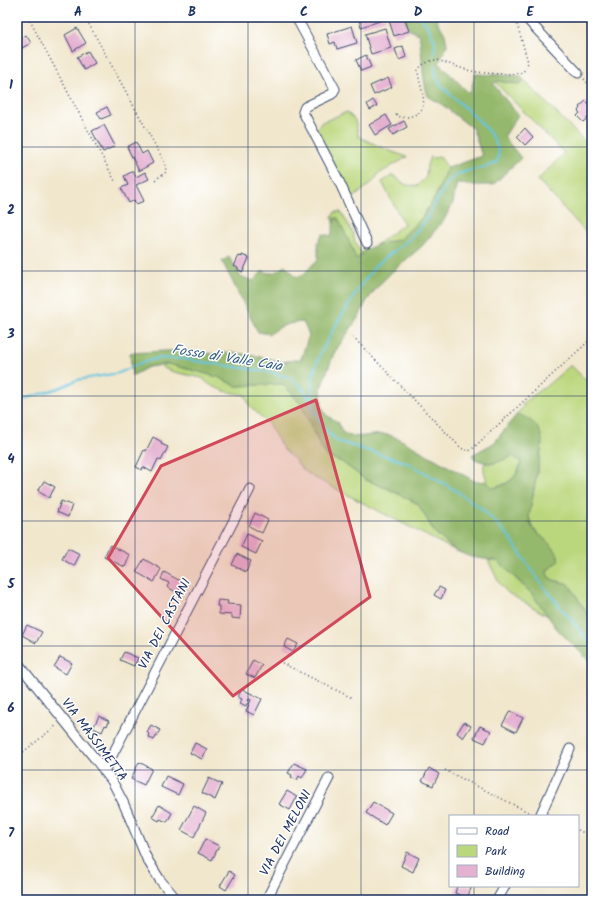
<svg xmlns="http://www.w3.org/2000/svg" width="609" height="917" viewBox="0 0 609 917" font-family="Kalam,sans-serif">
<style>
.green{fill:#bbd77d;stroke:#6b836e}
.forest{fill:#94b86c;stroke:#587465}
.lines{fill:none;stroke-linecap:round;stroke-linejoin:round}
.stream{stroke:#63c5e1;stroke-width:2}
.building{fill:#e4b1d1}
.minor-casing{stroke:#3b4b6f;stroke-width:11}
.path{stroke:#3b4b6f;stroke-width:1.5;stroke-dasharray:1 3;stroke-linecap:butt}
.minor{stroke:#fff;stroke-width:9}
.marked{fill:#d1495b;fill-opacity:0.2;stroke:#d1495b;stroke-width:3;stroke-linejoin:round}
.grid{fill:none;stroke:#1b2f5e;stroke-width:1;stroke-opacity:0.55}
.labels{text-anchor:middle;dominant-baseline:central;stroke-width:3;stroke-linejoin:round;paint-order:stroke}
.street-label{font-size:13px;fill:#1b2f5e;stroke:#fff}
.water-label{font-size:14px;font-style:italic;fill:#315c85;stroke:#fff}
.neatline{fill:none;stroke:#1b2f5e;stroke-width:1.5}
.grid-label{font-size:13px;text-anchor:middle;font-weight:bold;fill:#1b2f5e}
</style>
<rect width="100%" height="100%" fill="#fff"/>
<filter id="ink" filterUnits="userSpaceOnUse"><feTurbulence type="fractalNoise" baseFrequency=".025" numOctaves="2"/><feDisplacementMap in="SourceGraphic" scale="8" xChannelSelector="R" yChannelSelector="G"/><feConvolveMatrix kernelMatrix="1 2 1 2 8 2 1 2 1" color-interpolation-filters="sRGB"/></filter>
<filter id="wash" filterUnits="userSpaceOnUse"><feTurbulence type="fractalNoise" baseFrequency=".012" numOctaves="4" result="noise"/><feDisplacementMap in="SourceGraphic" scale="16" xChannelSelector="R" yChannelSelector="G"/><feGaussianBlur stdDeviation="0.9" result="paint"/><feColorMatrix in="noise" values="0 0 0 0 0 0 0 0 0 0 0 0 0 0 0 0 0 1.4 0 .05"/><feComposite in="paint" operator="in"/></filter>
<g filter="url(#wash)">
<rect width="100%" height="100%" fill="#f1e7cd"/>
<path class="green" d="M524,80L592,149V239L538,180L564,153L495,82L497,81L519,84Z
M347,112L355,120L359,137L390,151L407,157L377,175L375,180L352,199L316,129L322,122Z
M430,157L433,158L440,157L448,168L434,199L420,220L400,239L376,245L404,224L382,182L393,175L406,185L417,186L426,177L427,165Z
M335,212H341L353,233L355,242L362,254L356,260L352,248L335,218L334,221L332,217Z
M168,363L218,377L236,386L283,384L301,404L320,446L328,457L342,462L366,480L389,489L418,504L435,533L456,551L313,477L302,469L295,460L284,450L269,425L249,405L245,395L224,391L210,385L202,378L174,372L163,368L160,365Z
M571,365L592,387V611L588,615L569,584L553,580L547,576V571L557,562C554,556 552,547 547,542C537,530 532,534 529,516L542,445L517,414L523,407V404L541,389L544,388Z
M513,456L521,462C518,478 506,486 491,488C487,482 483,472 484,465L485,463H494Z
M488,560L498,561L532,594L548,616L508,593L499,583Z"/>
<path class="forest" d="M404,17H435L445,34L447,45L439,63L470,94L475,74L520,76L524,80L519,84L497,81L493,84L518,115L504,137L521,158L493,185H467L457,182L453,203L444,220L422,246L392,272L378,286L366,302L360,315L334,353L321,388L322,406L326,415L339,423C342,447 372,431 389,435C399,438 410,445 419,450C438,461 457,471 476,482L487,481L491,488C507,486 518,478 521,462L513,456C496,463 493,466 475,459L472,455L494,443L517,414C527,417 538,424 541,435C542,437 542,442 542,445L529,516C530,519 530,523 531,525C535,535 566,551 557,563C554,565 549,568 547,571L548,576L553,580L569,584L585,610L592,624V664L557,629L532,594L498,561L471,557L456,551L435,533L418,504L389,489L366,480L342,462L328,457L320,446L301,404L283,384L236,386L218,377L168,364L148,367L132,376L130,353L183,350L212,354L232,352L266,358L281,362L301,359L309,335L303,322C289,323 281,325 270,334L258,332L222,261L229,257L240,276L253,281L263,271C273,276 278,271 285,265L297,277L304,274L318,259V242L323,234L331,236L335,218H338L352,248L356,260L365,250L376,245L400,239L420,220L434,199L448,168L482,156L473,129L444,106L428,96C421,76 423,55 419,34L408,29Z"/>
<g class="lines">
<path class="stream" d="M419,17L427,25L435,41L434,55
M17,403L24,399L59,388L77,380L119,373L141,363L159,358L183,359L269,372L291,378L305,391L322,425L337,441L408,463L455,490L482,509L507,534L543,586L592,645
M312,405V387L315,367L321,352L337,323L362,284L376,265L411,238L428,217L446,184L456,175L467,171L485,167L497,162C508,136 456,103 442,86C438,81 435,73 435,66"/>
</g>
<g id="blocks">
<path class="building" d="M358,17H385L386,19L361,27Z
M388,17H404L409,31L394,36Z
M352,26L357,43L337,49L335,42L330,44L327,34Z
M77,28L86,43L73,51L65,35Z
M385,28L391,48L371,54L365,34Z
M26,35L31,43L22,48L17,41Z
M403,46L406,57L399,60L395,49Z
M88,51L95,63L84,70L77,57Z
M366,55L371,67L361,71L356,60Z
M388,78L392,87L374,95L370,86Z
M373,100L377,106L370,110L367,104Z
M586,101L592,106V117L590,119L589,117L583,122L577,116L580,113L578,111L580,108L579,107Z
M107,107L111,115L101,119L97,112Z
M386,115L392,125L375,135L369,125Z
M404,121L407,127L393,135L389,129Z
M104,125L115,146L103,152L92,131Z
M525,128L533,137L525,145L517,137Z
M136,142L142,154L147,151L153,163L139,171L127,147Z
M133,171L136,177L145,172L149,179L136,185L144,201L136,204L134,200L129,203L121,188L128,185L124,176Z
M242,255L249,258L243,272L238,270V268L234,266L239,256L242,257Z
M153,437L162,442L161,444L168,447L161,461L158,459L152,472L143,467L142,470L136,467L144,450L146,451Z
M44,481L55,487L49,498L38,491Z
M61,501L72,505L68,517L57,512Z
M255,513L268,520L262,533L249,526Z
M247,534L262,541L256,554L241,547Z
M110,545L130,555L125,567L104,557Z
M68,548L80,554L74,566L62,559Z
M237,554L251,561L246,572L232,565Z
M144,559L161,569L154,582L136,572Z
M164,572L184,583L178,593L167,587L169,583L161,579Z
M439,587L445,590L441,599L434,595Z
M218,600L228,601L227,604L241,605L240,619L232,618V615L219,614V606H217Z
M27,625L42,632L36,643L22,635Z
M288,639L298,644L293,652L284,647Z
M124,652L138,658L134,666L120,660Z
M60,657L72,663L66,674L54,667Z
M253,660L262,665L255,678L246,674Z
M242,689L262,699L254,715L246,711L251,700L249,699L246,706L240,703L242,699L238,697Z
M510,711L523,718L516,732L502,725Z
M99,716L109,721L107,726L105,725L102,732L93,728Z
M464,722L471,726L463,738L457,733Z
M151,725L160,730L154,740L148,737L149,734L147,732Z
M480,726L491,731L485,743L474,738Z
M195,743L207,749L202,759L190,753Z
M139,762L152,769L144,785L131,779Z
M294,763L307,769L302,778L299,776L297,780L291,777L292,775L288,773Z
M429,768L439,774L433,786L422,781Z
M166,776L183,784L178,795L161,787Z
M209,778L222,784L215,800L202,793Z
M287,791L297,797L290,810L279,804Z
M373,802L392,813L385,825L366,813Z
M159,805L172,813L167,822L160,819L159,821L152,817Z
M194,806L206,813L194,837L181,830Z
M205,839L219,846L212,860L198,853Z
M407,852L419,858L413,872L401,866Z
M229,871L235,875L226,890L220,886Z
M457,886H472L467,898L455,893Z"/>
</g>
</g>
<g filter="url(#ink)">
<use href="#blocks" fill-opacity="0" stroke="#3b4b6f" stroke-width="1"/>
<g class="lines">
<defs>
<path id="minor" d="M296,17L335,89L332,94L305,107L303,112L338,179L367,243
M525,17L578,73
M17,662L96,760L112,781L123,802L147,859L160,880L177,900
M104,771L250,489
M540,816L570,749
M266,900L329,778
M497,900L505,886"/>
</defs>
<use href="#minor" class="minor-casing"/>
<path class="path" d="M28,17L115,181
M85,17L165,163L166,172L155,180
M584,79L592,88
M396,114C399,117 403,118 407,117C436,112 418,87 418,70C421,64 431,60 437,60C447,63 457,67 467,70C476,73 515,76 522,72C526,70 527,66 528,62L515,17
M353,337L461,448L468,451L471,450L592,338
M282,663L352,698
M17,757L57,725
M445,770L532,814
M578,830L592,837"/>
<use href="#minor" class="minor"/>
</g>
</g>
<path class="marked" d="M316,400L370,597L233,696L108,558L161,466Z"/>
<path class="grid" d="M135,17V900M248,17V900M361,17V900M474,17V816M17,147H592M17,271H592M17,396H592M17,521H592M17,646H592M17,770H592M474,886V900"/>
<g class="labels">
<g class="street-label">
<text transform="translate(165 624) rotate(-63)">VIA DEI CASTANI</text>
<text transform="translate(94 740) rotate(53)">VIA MASSIMETTA</text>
<text transform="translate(286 833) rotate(-62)">VIA DEI MELONI</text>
</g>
<g class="water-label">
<text transform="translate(227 358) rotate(9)">Fosso di Valle Caia</text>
</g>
</g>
<rect width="609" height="917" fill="none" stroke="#fff" stroke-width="44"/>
<rect x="449" y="815" width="130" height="72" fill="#ffffff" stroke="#a4acbf"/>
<rect x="457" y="828" width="20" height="6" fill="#ffffff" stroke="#a4acbf"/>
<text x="485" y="835" font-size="12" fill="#1b2f5e">Road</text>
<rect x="457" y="845" width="20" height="12" fill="#bbd77d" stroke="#a4acbf"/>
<text x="485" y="855" font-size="12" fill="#1b2f5e">Park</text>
<rect x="457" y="865" width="20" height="12" fill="#e4b1d1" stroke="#a4acbf"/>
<text x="485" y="875" font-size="12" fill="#1b2f5e">Building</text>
<rect x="22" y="22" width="565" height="873" class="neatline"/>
<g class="grid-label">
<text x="78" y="16">A</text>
<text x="192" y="16">B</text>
<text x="304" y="16">C</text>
<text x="418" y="16">D</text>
<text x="530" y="16">E</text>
<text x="11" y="89">1</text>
<text x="11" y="214">2</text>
<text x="11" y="338">3</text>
<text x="11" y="463">4</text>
<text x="11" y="588">5</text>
<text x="11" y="712">6</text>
<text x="11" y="837">7</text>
</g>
</svg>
